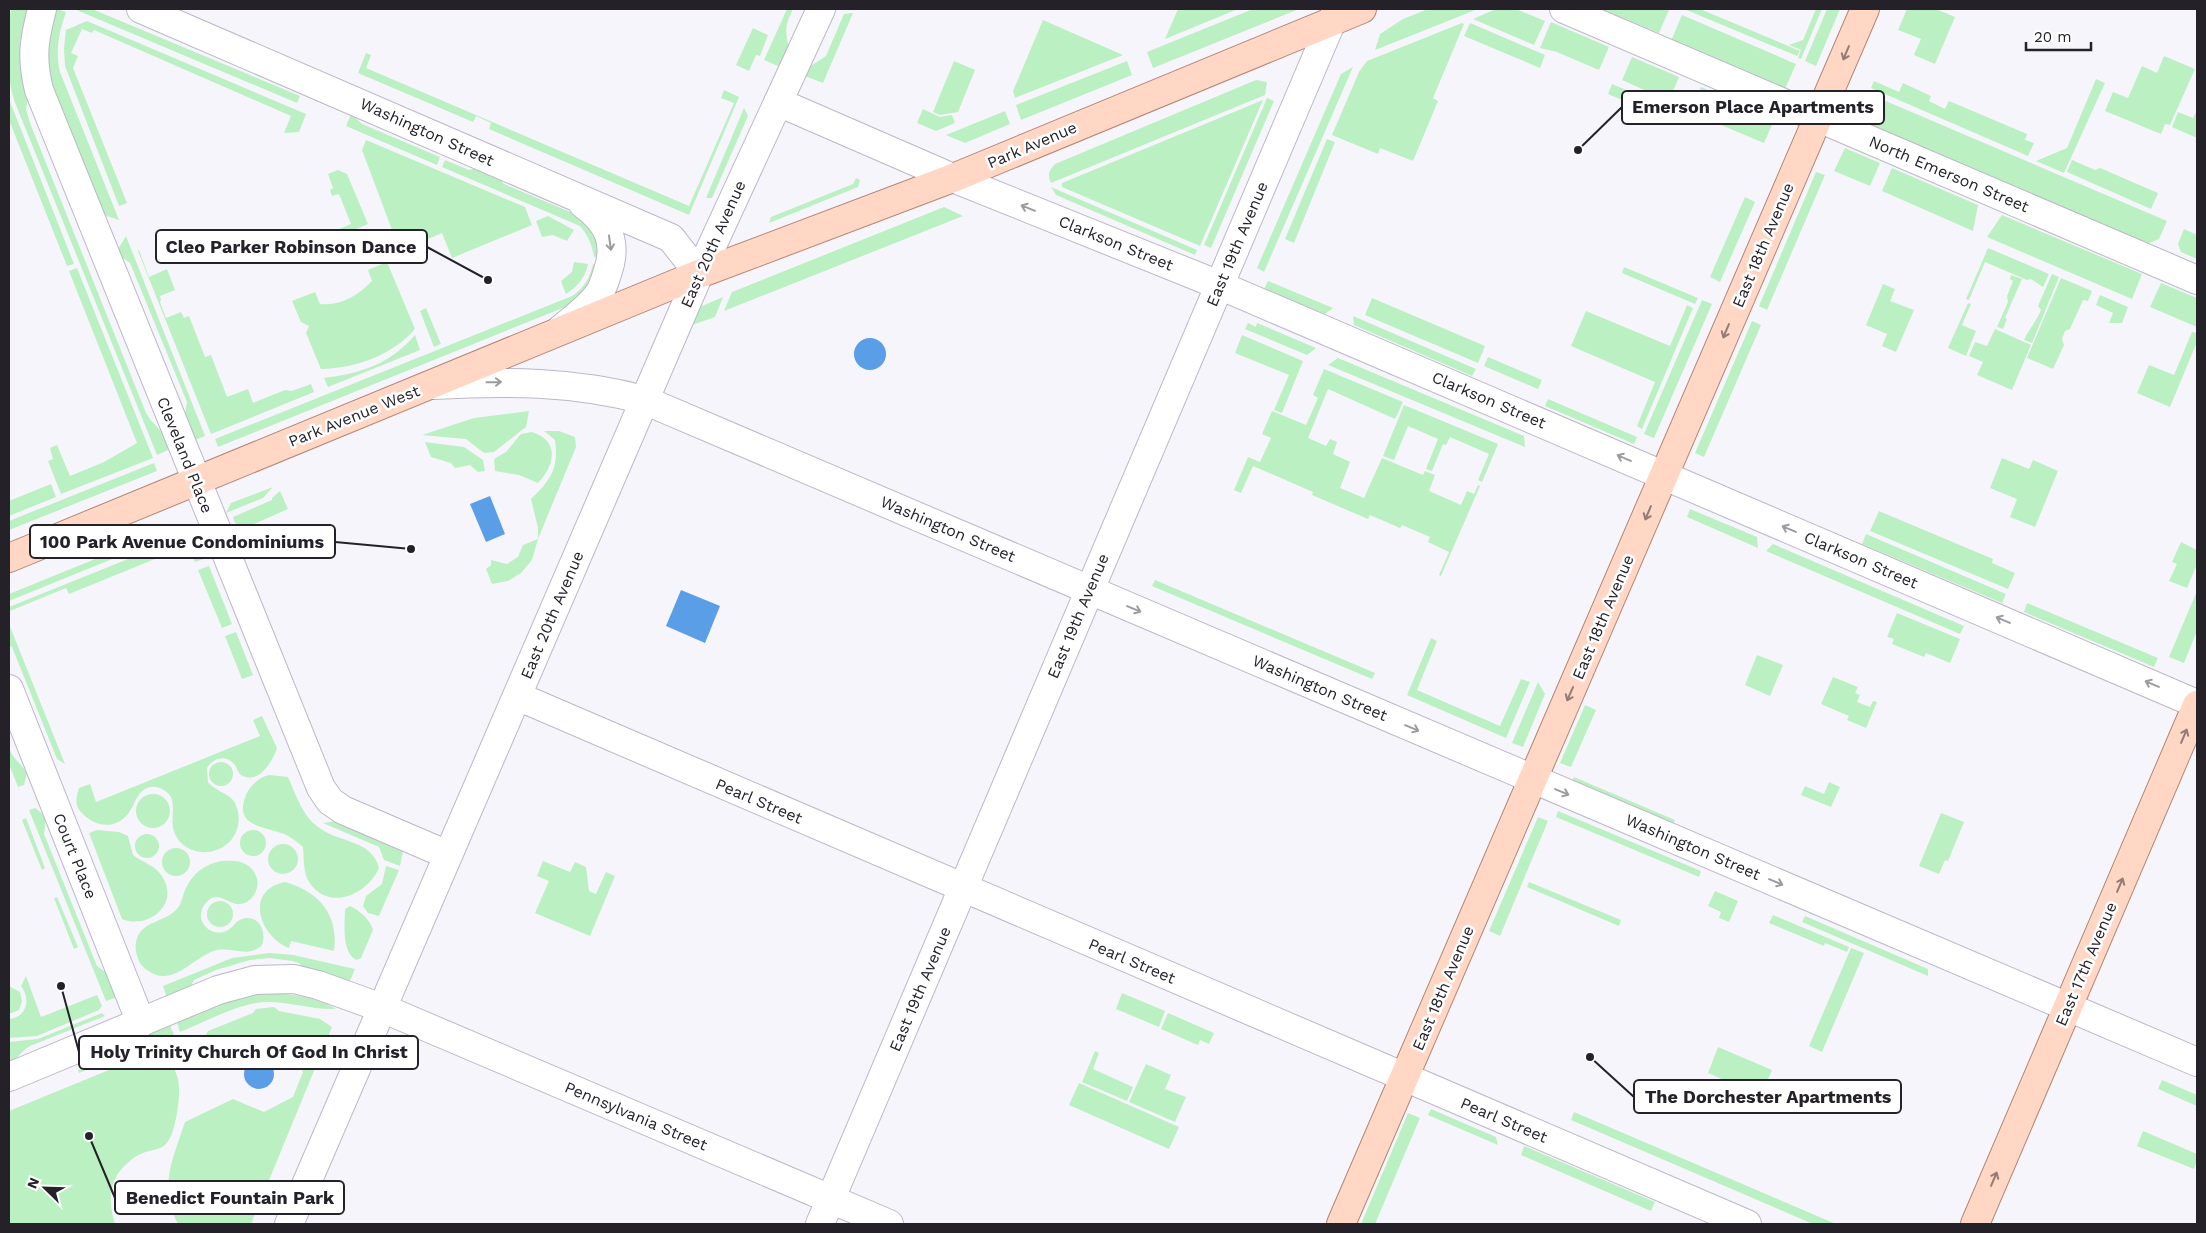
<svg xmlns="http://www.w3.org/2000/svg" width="2206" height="1233" viewBox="0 0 2206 1233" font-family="'Work Sans',sans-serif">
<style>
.green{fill:#bbf0c2}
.water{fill:#5a9ee8}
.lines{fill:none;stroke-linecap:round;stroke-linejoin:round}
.minor-casing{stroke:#bdb6c8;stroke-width:30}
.major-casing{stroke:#b28674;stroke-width:30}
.minor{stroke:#fff;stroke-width:28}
.major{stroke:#ffd7c4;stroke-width:28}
.oneway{stroke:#927c76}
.oneway2{stroke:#9c9b9e}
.labels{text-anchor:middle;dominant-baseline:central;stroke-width:5;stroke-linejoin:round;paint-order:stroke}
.street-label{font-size:16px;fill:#242128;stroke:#fff}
.leader{fill:none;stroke:#242128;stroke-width:2}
.callout-dot{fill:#242128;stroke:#fff;stroke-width:2}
.callout{fill:#fff;stroke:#242128;stroke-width:2}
.callout-label{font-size:18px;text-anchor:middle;font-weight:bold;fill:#242128}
</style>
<rect width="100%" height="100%" fill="#f7f5fc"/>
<path class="green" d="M11,9H28L20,42V61L28,97L26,109L30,123L146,413C154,427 166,430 168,450L157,455L14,100C6,73 5,37 11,9Z
M58,9L66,12C59,32 55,51 60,72L119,220L101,214L48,77L45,47L53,17Z
M74,9H92L300,96L297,103Z
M787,9H793C791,14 788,19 787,24C783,40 797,52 778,66L764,60Z
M1178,9H1238L1165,39Z
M1253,9H1299L1153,68L1147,52Z
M1428,9H1478L1375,50L1380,34L1403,19Z
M1496,9H1516L1545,21L1534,45L1473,19Z
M1600,9H1667L1669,10L1659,33Z
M1684,9H1700L1800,51L1797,56Z
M1816,9H1822L1801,59L1798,58L1801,50L1789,45L1803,40Z
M1827,9H1840L1816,66L1805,61Z
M1907,9H1936L1955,17L1935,64L1914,55L1921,39L1898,30Z
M853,13L823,83L805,76L809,67L826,56L844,14Z
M1682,15L1796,64L1785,89L1671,41Z
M1043,20L1123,55L1015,98L1013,91Z
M87,21L306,114L299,132L284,133L291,116L94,30L92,33L82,29L71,53L78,56L73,68L127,203L119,206L65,66L64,48L66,30Z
M1551,22L1609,47L1599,70L1557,52L1540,48Z
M1462,23L1464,24L1433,98L1438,101L1413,161L1380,148L1378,154L1332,135L1359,72L1367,61Z
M1470,23L1545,55L1540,68L1464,36Z
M753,28L768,35L760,56L756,55L749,71L736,65Z
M366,53L371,55L366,68L689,206L734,103L721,98L724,90L739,97L689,215L489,129L491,123L476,116L473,122L358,73Z
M2164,56L2195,69L2170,125L2165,124L2161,134L2105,111L2113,92L2128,98L2142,66L2157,73Z
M1632,57L1679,77L1669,101L1622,80Z
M954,61L975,70L958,112L940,115L933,112Z
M1127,61L1132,75L1021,120L1016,105Z
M1353,67L1264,272L1257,268L1341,74Z
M2096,79L2105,83L2064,173L2036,161L2067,148Z
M1256,80L1267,82L1265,95L1051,183C1047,174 1049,171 1055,164Z
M1874,81L1899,92L1903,83L1931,96L1929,101L1945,109L1949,101L2027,134L2025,140L2034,143L2028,156L1871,88Z
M1612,84L1653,101L1651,106L1658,109L1655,114L1608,94Z
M1701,87L1775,118L1764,143L1690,112Z
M1867,93L2167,221L2159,239L2147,244L1855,120Z
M1267,98L1274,101L1211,248L1204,245Z
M9,99L74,264L67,266L9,120Z
M1263,100L1200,246L1062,187V183Z
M744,108L748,116L712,198H706Z
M923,109L940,117L952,115L955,123L936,131L917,123Z
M2197,110V138L2172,127L2178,112L2193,118Z
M1005,111L1010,124L965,143L946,135Z
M351,114L362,124L440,157L437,165L346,126Z
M1327,139L1335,142L1294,243L1285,239Z
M366,140L525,207L532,225L452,258L442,233L400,251L362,150Z
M1845,148L1880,163L1870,186L1834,171Z
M445,160L469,170L477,168L498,177L504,184L575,214C591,225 599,238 601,258L594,257C592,244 588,236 580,226L442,167Z
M2072,160L2095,170L2100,168L2158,193L2151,209L2067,172Z
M1892,168L1978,205L1973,231L1882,191Z
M338,170L347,174L368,224L340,236L337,230L351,224L339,194L332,196L330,190L333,188L328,174Z
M1816,172L1825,175L1767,310L1759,306Z
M856,178L860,180L858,187L769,223L771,217L853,184Z
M1051,187L1197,250L1195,255L1056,195Z
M1745,197L1755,202L1720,282L1710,277Z
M944,207L963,216L724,311L732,292Z
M2002,215L2142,274L2132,299L1987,237Z
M548,216L574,230L567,241L553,235L542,237L536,221Z
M2184,229L2197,235V259L2181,252L2178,244Z
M126,236L205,436L195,440L184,419L187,402L130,263L120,256L117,251Z
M1988,248L2049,274L2043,287L2031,279L2027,280L1985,262L1969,300L1966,299Z
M139,250L149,277L167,269L175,290L160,296L161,300L160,302L166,318L181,312L184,318L189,316L205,357L211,355L227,397L248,389L253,403L285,390L292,391L311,384L314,392L211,434L138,251Z
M387,262L415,329C391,356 356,368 321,369L306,333L309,326L301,322L292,301L315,292L320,304C341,306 357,296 372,281L368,270Z
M574,262L588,264C585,278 578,286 566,294L561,281L572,272Z
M593,264L601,266L597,277L575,303L218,447L215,439L572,296C584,288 590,278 593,264Z
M1624,267L1698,298L1695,304L1622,273Z
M77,268L153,458L61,494L48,461L53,459L50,448L57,445L70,476L104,462L137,443L69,271Z
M2052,274L2059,277L2032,343L2024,340C2029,329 2036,322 2041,310L2038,306Z
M2011,275L2022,279L2005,318L2007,319L2003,329L1997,327L2008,302L2007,296L2013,281L2010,279Z
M2061,278L2092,291L2088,301L2083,300L2070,329L2065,331L2062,339L2064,345L2053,369L2027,358Z
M1268,281L1333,308L1325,314L1264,289Z
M2161,283L2197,298V327L2150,307Z
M1883,284L1895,289L1890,301L1914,310L1896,352L1882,346L1887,334L1866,325Z
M2100,295L2128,307L2122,323H2109L2113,313L2096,305Z
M723,297L715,317L692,325L700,307Z
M1372,298L1485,346L1478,363L1365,315Z
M1702,300L1712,304L1654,438L1644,434Z
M1968,303L1971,304L1962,325L1976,331L1966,356L1948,348Z
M1687,305L1693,308L1642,429L1637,426L1655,382L1571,346L1586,311L1670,346Z
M426,308L441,344L434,347L420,311Z
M1353,316L1476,369L1472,376L1354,325Z
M1752,321L1761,325L1704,457L1695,453Z
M1248,323L1256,327L1257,323L1316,348L1307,355L1245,329Z
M1995,329L2031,345L2012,390L1977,375L1983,362L1969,356L1975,342L1987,346Z
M2192,332L2197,333V342L2170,407L2137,393L2149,365L2174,375Z
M415,335L420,350L328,387L324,378C362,373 390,364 415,335Z
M1242,335L1303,361L1282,413L1274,410L1289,375L1235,353Z
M1488,357L1542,380L1538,389L1484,366Z
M1338,358L1524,436L1525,447L1328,365Z
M1324,369L1403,402L1395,419L1328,389L1308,438L1326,446L1330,439L1337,442L1333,454L1350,462L1340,488L1364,498L1382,458L1423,475L1425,471L1435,475L1429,491L1461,505L1467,491L1474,494L1478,485L1480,486L1441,576L1439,575L1449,552L1428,542L1430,537L1402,525L1400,528L1370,515L1368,519L1312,495L1313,492L1253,466L1241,493L1234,490L1248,457L1260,462L1271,438L1262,434L1272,411L1306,425L1318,398L1313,395Z
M1548,399L1637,437L1634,444L1545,406Z
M1404,405L1498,444L1482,482L1478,480L1489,454L1450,437L1446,445L1443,444L1432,471L1426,469L1438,439L1408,426L1394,460L1383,456Z
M529,411L526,427L494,452L484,453L466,439L422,435L474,418Z
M544,431H559L575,437L576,447L538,539L532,560L521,573L508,581L492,584L486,569L491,565V560L507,564L518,557L523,545L538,539V528L531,499C551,480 559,468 555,440Z
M532,432C560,441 555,465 538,483L519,475L495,471L494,459L506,452L521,434Z
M425,442L464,447L483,460L485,471L478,472L470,465L455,468L451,463L431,457Z
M2002,458L2029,469L2033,460L2058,471L2035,527L2010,517L2017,499L1990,488Z
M154,463L157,471L9,530V521Z
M51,484L56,497L9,516V501Z
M273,487L263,498L226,513L231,503Z
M280,491L288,509L247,527L235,523L233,517L272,500V498Z
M1690,509L1757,537L1758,548L1687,517Z
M1879,511L1993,559L1992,563L2015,573L2008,589L1870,531Z
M179,525L181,531L9,601V594Z
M195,532L206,558L195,562L187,541L153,555L155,559L69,594L66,588L10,611L9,607Z
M1866,534L2006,594L2002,603L1862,544Z
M2181,542L2197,550V564L2187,588L2169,581L2177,564L2172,562Z
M1773,544L1964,626L1960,634L1766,551Z
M209,566L232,624L222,628L198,570Z
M1155,580L1375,673L1372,679L1152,586Z
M2197,591V631L2184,663L2169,657Z
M2027,603L2158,658L2154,667L2024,612Z
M1897,613L1960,639L1950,663L1926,653L1924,657L1892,644L1894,639L1887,637Z
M9,624L65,764L57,759L12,647L9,646Z
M236,632L253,675L242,679L225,636Z
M1431,638L1437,641L1417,690L1500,726L1521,679L1530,682L1506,738L1407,695Z
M1757,655L1783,665L1770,696L1745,685Z
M1833,677L1858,687L1855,693L1860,695L1857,702L1870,707L1873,701L1877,702L1866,728L1847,720L1849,716L1821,704Z
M1538,682L1545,694L1523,747L1512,743Z
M1585,705L1596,710L1571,767L1560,763Z
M262,716L277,748C273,761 258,786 241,775C237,772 237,766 233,763C224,754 212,759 207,768L208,782C214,790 225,792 232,799C243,812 240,834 227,844C209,859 179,853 173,828C171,818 175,807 171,797C168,792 162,788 156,787C138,785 136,804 128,814C115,830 95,827 82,813C74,806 76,798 79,788L90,784L96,802L260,736L253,720Z
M9,748C13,759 21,763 27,773L24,785L18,787L9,764Z
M209 774a12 12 0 1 1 24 0a12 12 0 1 1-24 0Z
M269,775L288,777C296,795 303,818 321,829C341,843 372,840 379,868C367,895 329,912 309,882C303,872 304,859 303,847C297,842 291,837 284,834C264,826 233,827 246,795C250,786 259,777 269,775Z
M1574,777L1675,820L1672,826L1571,783Z
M1829,782L1840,787L1831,807L1801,795L1805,786L1824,794Z
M136 811a17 17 0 1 1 34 0a17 17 0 1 1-34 0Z
M35,808C47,816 46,821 44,834L97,966L108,974L117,997L106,1001L29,810Z
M1558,811L1701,871L1699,877L1556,817Z
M1941,813L1964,822L1948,861L1945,860L1939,874L1919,866Z
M1538,817L1548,821L1500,936L1489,931Z
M26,818L45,868L42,870L22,820Z
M335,821L403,851L400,866L384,860L379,847L323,823Z
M240 843a13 13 0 1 1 26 0a13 13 0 1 1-26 0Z
M97,830L119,832L128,836L133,855C143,863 156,865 163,878C179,904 149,930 122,919L89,833Z
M135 846a12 12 0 1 1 24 0a12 12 0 1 1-24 0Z
M268 859a15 15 0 1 1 30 0a15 15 0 1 1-30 0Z
M162 862a14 14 0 1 1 28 0a14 14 0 1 1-28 0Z
M221,861C228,861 236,860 243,863C249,865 254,870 256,876C261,887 253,903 240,904C228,906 216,886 203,907C201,911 200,917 202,921C206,931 218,936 228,930C234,927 235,921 242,919C259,914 267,931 262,945C247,960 229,944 211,952C190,961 171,988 147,970C142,967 138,961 137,955C134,947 136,936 142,930C151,921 165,920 175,911C182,905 182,896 186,888C193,873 205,864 221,861Z
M543,861L570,872L575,862L586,867L589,891L596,894L606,872L615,876L590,936L535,913L549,881L537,876Z
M386,866L399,870L379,916L368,913L363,906L366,896L382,884Z
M285,882C319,892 339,914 334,951L291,941L289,948C259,936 244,890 285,882Z
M1529,882L1621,920L1619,926L1527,887Z
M1715,891L1738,901L1729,922L1719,918L1721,912L1708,906Z
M57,897L78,947L74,949L54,898Z
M207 914a13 13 0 1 1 26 0a13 13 0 1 1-26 0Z
M350,906C360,911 370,919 373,930L361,958L356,960C341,951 345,924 345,909Z
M1773,915L1849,947L1847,952L1825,943L1824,946L1769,923Z
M1805,916L1928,969V976L1802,922Z
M1851,948L1864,953L1822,1052L1809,1046Z
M270,953L293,955L355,969L349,983L308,972L299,963L292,961L270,958L250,960L216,970L194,980L190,988L167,998L163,986L232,958Z
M26,976L41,1017L97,995L102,1006L99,1010L37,1036L9,1038V1019C27,1017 31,999 21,986Z
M9,986L20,992L22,1001L19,1010L9,1014Z
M269,992C291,995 317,996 336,1009C313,1010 291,1002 267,1002C241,1002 205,1022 180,1032L177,1022L235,999Z
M1122,993L1165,1011L1159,1027L1116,1009Z
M274,1007L279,1011L320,1019L332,1027L251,1224H178C158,1186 173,1159 185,1122L233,1099L264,1112L293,1097L303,1072L291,1048L260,1035L234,1044L229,1056L212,1049L202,1042L208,1031L253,1013L256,1009Z
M102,1013L105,1016L30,1046C21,1051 18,1059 9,1063V1042L38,1039Z
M1168,1013L1214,1033L1209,1044L1200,1040L1198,1045L1161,1029Z
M170,1025L174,1035L126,1053L123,1044Z
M118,1047L121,1056L79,1073L78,1070L85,1067L95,1056Z
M1718,1047L1772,1070L1761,1096L1708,1073Z
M1095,1051L1099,1053L1093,1069L1133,1087L1127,1101L1082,1082Z
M143,1056C181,1055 182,1083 177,1113C175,1123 173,1137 165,1145C159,1150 150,1150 143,1153C133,1157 123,1166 117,1175C108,1191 110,1208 115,1224H9V1111Z
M1146,1064L1171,1075L1165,1089L1186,1097L1175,1122L1129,1102Z
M2162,1080L2197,1095V1106L2158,1089Z
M1079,1083L1179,1127L1169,1149L1069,1105Z
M1431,1109L1496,1137L1498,1145L1428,1115Z
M1574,1112L1836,1224H1813L1571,1120Z
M1408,1113L1420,1118L1375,1224H1361Z
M2143,1131L2197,1154V1161L2194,1169L2137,1146Z
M1524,1146L1655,1202L1651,1211L1521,1155Z"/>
<path class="water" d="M854 354a16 16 0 1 1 32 0a16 16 0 1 1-32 0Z
M490,496L505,534L486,542L470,504Z
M681,590L720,606L705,643L666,626Z
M244 1074a15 15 0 1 1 30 0a15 15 0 1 1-30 0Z"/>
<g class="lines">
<defs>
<path id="minor" d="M42,9C34,40 31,58 39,90L321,788L330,801L343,810L448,855
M141,9L671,238L699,274
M1564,9L2197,280
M778,102L953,178L1219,285L2197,704
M561,329C574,318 590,307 600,292C603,287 605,280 607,274C618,243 609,223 583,204
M433,385C505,381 574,381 644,400L2197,1062
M9,689L141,1023
M517,696L1747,1224
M9,1077L218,990L255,980L294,979L318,985L382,1008L889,1224
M289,1224L699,274L821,9
M820,1224L1337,9"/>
<path id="major" d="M9,558L699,274L953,178L1362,9
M1341,1224L1865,9
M1975,1224L2197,705"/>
</defs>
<use href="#minor" class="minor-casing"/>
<use href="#major" class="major-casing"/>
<use href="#minor" class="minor"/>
<use href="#major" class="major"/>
</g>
<defs><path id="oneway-shaft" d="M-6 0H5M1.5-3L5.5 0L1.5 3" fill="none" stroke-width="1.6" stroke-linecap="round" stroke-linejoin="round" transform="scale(1.25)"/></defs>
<g class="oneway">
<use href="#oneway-shaft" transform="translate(1846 53) rotate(113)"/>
<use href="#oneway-shaft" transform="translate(1726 331) rotate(113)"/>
<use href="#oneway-shaft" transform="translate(1648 513) rotate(113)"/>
<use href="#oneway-shaft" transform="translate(1570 694) rotate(114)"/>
<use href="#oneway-shaft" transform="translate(2184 736) rotate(-67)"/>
<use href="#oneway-shaft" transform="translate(2120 885) rotate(-67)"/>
<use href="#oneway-shaft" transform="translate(1994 1179) rotate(-67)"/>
</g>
<g class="oneway2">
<use href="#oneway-shaft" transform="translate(1028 208) rotate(-158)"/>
<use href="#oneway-shaft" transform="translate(610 243) rotate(82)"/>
<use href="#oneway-shaft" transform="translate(494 382) rotate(-1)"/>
<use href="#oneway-shaft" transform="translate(1624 458) rotate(-157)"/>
<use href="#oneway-shaft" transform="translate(1789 529) rotate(-157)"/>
<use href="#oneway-shaft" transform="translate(1134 609) rotate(23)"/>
<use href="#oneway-shaft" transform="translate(2003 620) rotate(-157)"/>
<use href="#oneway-shaft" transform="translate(2152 684) rotate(-157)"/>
<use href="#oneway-shaft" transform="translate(1412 728) rotate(23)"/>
<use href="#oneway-shaft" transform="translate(1562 792) rotate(23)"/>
<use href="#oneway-shaft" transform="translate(1776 882) rotate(23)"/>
</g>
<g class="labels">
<g class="street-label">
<text transform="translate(427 132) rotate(24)">Washington Street</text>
<text transform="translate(1032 145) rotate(-23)">Park Avenue</text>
<text transform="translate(1949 174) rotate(23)">North Emerson Street</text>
<text transform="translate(1116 243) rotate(22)">Clarkson Street</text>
<text transform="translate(713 244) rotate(-66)">East 20th Avenue</text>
<text transform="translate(1237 244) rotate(-67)">East 19th Avenue</text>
<text transform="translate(1763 245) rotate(-67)">East 18th Avenue</text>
<text transform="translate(1489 400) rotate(23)">Clarkson Street</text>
<text transform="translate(354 416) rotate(-22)">Park Avenue West</text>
<text transform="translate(185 455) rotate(68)">Cleveland Place</text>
<text transform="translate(948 529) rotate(23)">Washington Street</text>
<text transform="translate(1861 560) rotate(23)">Clarkson Street</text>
<text transform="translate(552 615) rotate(-67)">East 20th Avenue</text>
<text transform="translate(1078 616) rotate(-67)">East 19th Avenue</text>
<text transform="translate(1603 617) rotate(-67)">East 18th Avenue</text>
<text transform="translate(1320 688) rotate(23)">Washington Street</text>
<text transform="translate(759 801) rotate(23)">Pearl Street</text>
<text transform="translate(1693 847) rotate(23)">Washington Street</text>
<text transform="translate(75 856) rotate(68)">Court Place</text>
<text transform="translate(1132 961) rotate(23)">Pearl Street</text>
<text transform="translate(2086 964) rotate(-67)">East 17th Avenue</text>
<text transform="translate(1443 988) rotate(-67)">East 18th Avenue</text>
<text transform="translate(920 989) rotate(-67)">East 19th Avenue</text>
<text transform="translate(636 1116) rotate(23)">Pennsylvania Street</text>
<text transform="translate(1504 1120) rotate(23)">Pearl Street</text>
</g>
</g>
<path class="leader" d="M1578 150L1622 107M488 280L427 247M411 549L335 542M61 986L79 1052M1590 1057L1634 1097M89 1136L115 1198"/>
<g class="callout-dot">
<circle cx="1578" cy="150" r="5"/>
<circle cx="488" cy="280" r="5"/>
<circle cx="411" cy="549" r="5"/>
<circle cx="61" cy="986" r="5"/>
<circle cx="1590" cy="1057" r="5"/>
<circle cx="89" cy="1136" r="5"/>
</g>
<g class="callout">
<rect x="1622" y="91" width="262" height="33" rx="5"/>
<rect x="156" y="230" width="271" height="33" rx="5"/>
<rect x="30" y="525" width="305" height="33" rx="5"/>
<rect x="79" y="1036" width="339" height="33" rx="5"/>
<rect x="1634" y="1080" width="267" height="33" rx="5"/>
<rect x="115" y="1181" width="229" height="33" rx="5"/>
</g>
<g class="callout-label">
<text x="1753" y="113">Emerson Place Apartments</text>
<text x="291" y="253">Cleo Parker Robinson Dance</text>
<text x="182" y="548">100 Park Avenue Condominiums</text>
<text x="249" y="1058">Holy Trinity Church Of God In Christ</text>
<text x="1768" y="1103">The Dorchester Apartments</text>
<text x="230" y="1204">Benedict Fountain Park</text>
</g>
<rect width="2206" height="1233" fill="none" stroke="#242128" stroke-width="20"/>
<g transform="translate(45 1188) rotate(293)" stroke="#ffffff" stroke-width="4" paint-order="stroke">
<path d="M0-4L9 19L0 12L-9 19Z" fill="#242128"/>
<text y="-8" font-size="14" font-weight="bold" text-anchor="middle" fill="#242128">N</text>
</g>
<path d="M2026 42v8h65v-8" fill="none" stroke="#242128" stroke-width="2.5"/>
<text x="2034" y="42" font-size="15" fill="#242128" stroke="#ffffff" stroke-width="4" paint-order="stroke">20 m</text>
</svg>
